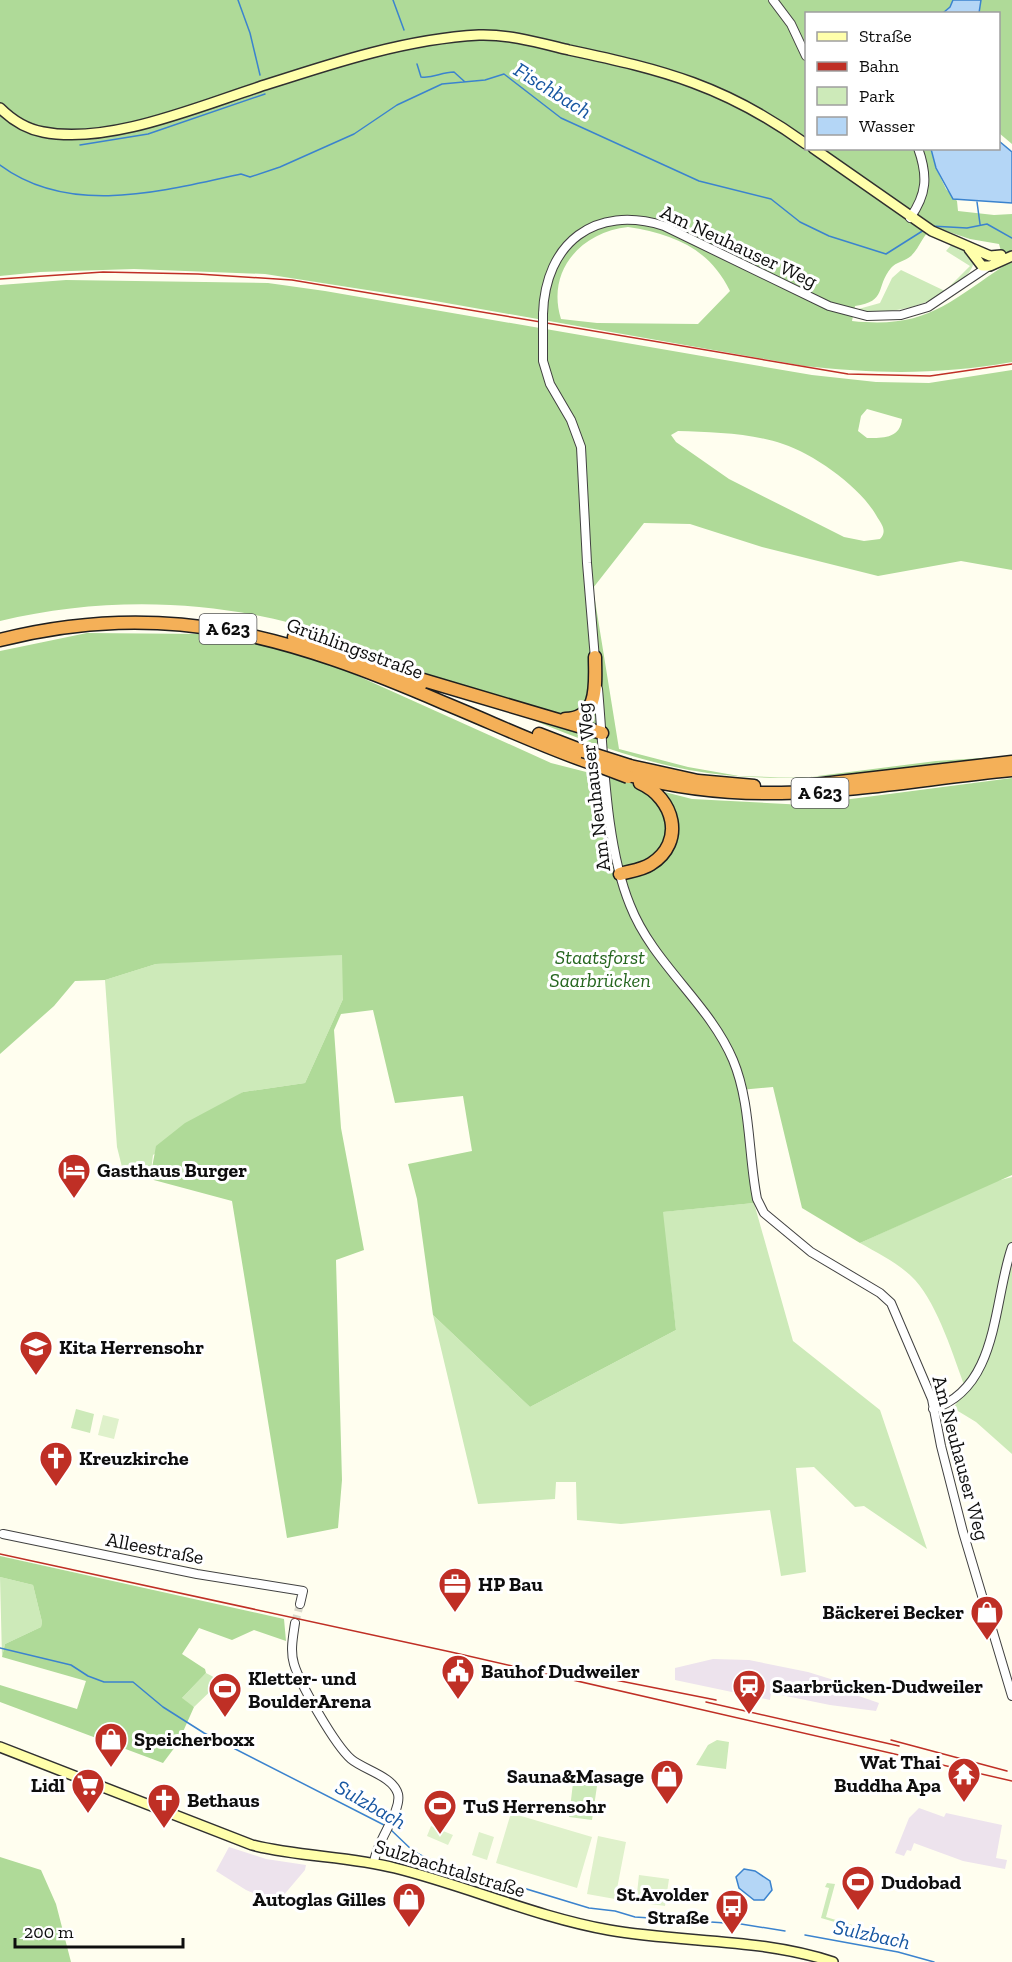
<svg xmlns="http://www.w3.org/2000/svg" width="1012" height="1962" viewBox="0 0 1012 1962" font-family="'Zilla Slab',serif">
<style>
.industrial{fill:#ede3ed}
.green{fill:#cdeab9}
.forest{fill:#afda98;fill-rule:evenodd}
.pitch{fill:#dff1cb}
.water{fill:#b4d6f6;stroke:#3b83ce;stroke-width:1.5}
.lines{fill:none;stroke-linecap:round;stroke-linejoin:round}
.stream{stroke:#3b83ce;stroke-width:1.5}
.tertiary-tunnel{stroke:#dbdacd;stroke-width:8;stroke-dasharray:8 4;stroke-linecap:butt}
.tertiary-casing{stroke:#414141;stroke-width:10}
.secondary-casing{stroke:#303030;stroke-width:12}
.motorway-casing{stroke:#1f1f1f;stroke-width:15}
.tertiary{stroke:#fff;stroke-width:8}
.secondary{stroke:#ffffab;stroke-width:9}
.motorway{stroke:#f4b058;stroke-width:12}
.rail{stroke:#bf2f25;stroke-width:1.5}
.tertiary-bridge-casing{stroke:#414141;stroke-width:10;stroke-linecap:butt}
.motorway-bridge-casing{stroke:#1f1f1f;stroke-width:15;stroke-linecap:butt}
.tertiary-bridge{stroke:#fff;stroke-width:8}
.motorway-bridge{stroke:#f4b058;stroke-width:12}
.labels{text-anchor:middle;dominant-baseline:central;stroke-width:6;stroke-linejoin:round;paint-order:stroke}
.shield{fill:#fff;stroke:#565656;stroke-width:1.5}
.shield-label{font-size:18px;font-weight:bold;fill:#0e0e0e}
.street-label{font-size:20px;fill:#0e0e0e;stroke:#fff}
.park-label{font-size:20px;font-style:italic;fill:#25661e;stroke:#fff}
.poi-label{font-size:20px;font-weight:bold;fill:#0e0e0e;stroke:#fff;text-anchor:start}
.water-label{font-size:21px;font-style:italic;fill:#1756a1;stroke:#fff}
</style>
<rect width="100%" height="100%" fill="#fffeef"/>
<path class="industrial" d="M713,1659L749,1660L808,1672L837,1681L853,1694L879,1703L876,1711L830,1705L771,1693L770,1700L675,1680V1668Z
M919,1808L944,1817L946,1813L1002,1825L996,1858L1007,1860L1005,1869L963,1861L914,1843L911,1851L907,1850L904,1856L895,1853L909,1818Z
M229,1847L266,1859L306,1865L305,1870L277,1903L246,1890L216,1871Z"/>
<path class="green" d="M952,244L965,249L974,260C973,270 967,275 959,282C930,307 892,315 855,310L880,303L892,278L901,270L945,291L970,266L946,251Z
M1012,945L343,999L305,1083L243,1092L153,1155L150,1179L123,1171L117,1147L105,980L156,964L273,956Z
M1012,1177V1454L976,1422L953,1408L966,1390C953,1356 939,1307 915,1280C900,1264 879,1254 860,1243L993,1182Z
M754,1203L793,1341L880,1410L927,1549L864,1506L855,1507L814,1467L796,1468L806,1572L781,1576L770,1510L621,1524L577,1520L576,1482H556L555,1499L478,1504L433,1315L530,1407L676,1330L662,1212Z
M76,1409L94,1414L90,1433L71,1428Z
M0,1577L33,1585L42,1622L41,1627L5,1644L2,1657Z
M206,1673L221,1681L194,1707L181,1699Z
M717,1740L729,1742L726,1769L696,1765L708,1745Z
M573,1783L597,1786L592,1820L569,1817Z
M827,1883L835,1884L826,1917L869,1930L863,1929L861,1934L859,1933V1929L821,1918L829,1888L825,1887Z"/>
<path class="forest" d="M0,0H953L950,7L943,13L806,14V148L931,149L936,168L946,189L957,201L958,211L994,215L1012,214V362C938,375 879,374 804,366L418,298L265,274L134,269L40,272L0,276ZM628,227C673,234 709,248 730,291L698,324L597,323L561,319C546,271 581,232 628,227ZM934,227L970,239L999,244L1005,265C948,303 926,329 852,321L855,306C888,301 875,287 891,268C896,262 905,261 911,256C921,246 922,235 934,227Z
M981,0H1012V144L999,133L998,14H979Z
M66,280L268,283L325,291L812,375L876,382L929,383L1012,370V570L961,561L878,576L762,547L690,524L644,523L593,588L619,749L688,767L739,776L802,778L936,761L1012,756C905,766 796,790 689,770C563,746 451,677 331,635C224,599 109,595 0,621V285ZM867,409L902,419C900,439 882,438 867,438L858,431L861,416ZM678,431C712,432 751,433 783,444C814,454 860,487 876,515C881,524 888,530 880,539L864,541L844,537L729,479L676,442L671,435Z
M87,633L204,634L271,645L338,667L551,763L692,799L805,805L1012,778V1175L860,1243L802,1208L773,1087L740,1090L754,1203L663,1212L676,1330L530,1407L433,1315L417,1199L408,1164L472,1151L463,1096L395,1103L373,1010L341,1014L334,1030L341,1128L364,1250L336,1260L342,1480L338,1528L287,1538L232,1201L150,1179L156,1146L185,1123L243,1092L305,1083L343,999L342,955L156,964L105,980L75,981L54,1006L0,1054V651Z
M0,1556L284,1619L286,1641L254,1630L232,1640L199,1628L182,1654L205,1669L206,1673L182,1698L194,1707L178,1743L163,1763L0,1702V1685L77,1709L86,1681L2,1657L5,1644L41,1627L42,1622L33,1585L0,1577Z
M0,1857L41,1870L56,1904L71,1962H0Z"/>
<path class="pitch" d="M103,1415L119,1419L114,1439L98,1435Z
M511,1813L592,1837L577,1888L496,1863Z
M431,1826L453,1835L448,1845L427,1836Z
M479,1832L494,1837L487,1860L472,1855Z
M598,1836L626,1842L615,1899L587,1894Z
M639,1875L669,1879L665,1906L636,1902Z"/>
<path class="water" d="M953,0H981L979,13H943L950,7Z
M999,141L1012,152V203L953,199L936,168L931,149L998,148Z
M744,1869L755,1871L770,1881L772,1890L764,1900H754L739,1888L736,1877Z"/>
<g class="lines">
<path class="stream" d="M238,0L250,33L260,75
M393,0L404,30
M417,64L421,77C433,79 441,72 454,72L465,82
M80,145L148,134L265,94
M0,165C70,217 163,191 241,174L250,177L280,167L354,134L397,105L442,84L485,80L504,74L561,118L699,181L771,199L800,222L829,236L886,254L924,230
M977,202L980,224
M931,226L967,228L987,224L1012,238
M0,1648L71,1665L88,1676L104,1682H133L163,1707L204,1733L386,1826
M390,1829L413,1851L428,1859L589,1908L615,1911L635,1917L741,1924L785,1931
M805,1935L898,1952L934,1962"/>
<path class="tertiary-tunnel" d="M295,1623L300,1604"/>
<defs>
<path id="tertiary" d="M773,0L791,24L806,56
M910,218C927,194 928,176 918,148
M543,314C545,243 595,204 664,226L829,306L867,316L901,315L928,307L989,266
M543,337V361L550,384L571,420L581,447L587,563L595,659
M598,689C604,755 605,844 630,905C653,964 709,1003 733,1060C751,1103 748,1154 757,1199L764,1213L811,1252L880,1293L891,1303L932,1399L941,1446L963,1532L1012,1696
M933,1409C999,1388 993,1301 1012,1247
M3,1534L197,1574L303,1591L300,1604
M295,1623C293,1637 290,1651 294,1664C300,1684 335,1745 351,1759C364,1770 393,1776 398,1794C402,1811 377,1840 374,1862"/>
<path id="secondary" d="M0,108C12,120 26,129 43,132C108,145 197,107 259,87C330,64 404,39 479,35C509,34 540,43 569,50C664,70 726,86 806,144
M813,148L932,231L990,256L1001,255
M969,249L982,266H990L1012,256
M0,1747L252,1845C299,1857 348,1856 395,1868C467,1886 536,1917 609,1930C683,1943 762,1938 833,1962"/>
<path id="motorway" d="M294,637L347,654L421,684
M0,640C167,598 291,637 444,703C493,723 541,746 591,763
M413,677L602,733
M565,719C600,719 595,683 595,657
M539,734L583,751
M630,766L698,781L754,786
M629,775C762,812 879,783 1012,770
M805,786L1012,762
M620,874C630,871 642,870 651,864C686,842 674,798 640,783"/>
</defs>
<use href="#tertiary" class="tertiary-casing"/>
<use href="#secondary" class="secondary-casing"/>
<use href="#motorway" class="motorway-casing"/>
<use href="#tertiary" class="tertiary"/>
<use href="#secondary" class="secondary"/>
<use href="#motorway" class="motorway"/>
<path class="rail" d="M0,279L103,272L198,274L292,280L848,374L930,376L1012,364
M0,1554L451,1652L1012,1781
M580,1673L716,1700
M706,1702L899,1746
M891,1740L1007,1771"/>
<defs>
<path id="tertiary-bridge" d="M543,337V314"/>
<path id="motorway-bridge" d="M583,751L630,766
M591,763L628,777"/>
</defs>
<use href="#tertiary-bridge" class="tertiary-bridge-casing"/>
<use href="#motorway-bridge" class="motorway-bridge-casing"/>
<use href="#tertiary-bridge" class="tertiary-bridge"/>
<use href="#motorway-bridge" class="motorway-bridge"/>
</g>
<defs>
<symbol id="hotel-pin" viewBox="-11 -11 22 30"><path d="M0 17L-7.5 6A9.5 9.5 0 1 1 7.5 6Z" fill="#bf2f25" stroke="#fff"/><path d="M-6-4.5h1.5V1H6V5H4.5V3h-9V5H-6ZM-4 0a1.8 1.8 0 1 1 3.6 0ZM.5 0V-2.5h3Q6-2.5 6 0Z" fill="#fff"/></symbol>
<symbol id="school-pin" viewBox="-11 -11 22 30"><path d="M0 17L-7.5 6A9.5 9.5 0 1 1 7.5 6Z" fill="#bf2f25" stroke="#fff"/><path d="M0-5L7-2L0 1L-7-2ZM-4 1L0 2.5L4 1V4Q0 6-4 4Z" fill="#fff"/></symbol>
<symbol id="church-pin" viewBox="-11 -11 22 30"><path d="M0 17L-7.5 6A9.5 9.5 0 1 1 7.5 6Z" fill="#bf2f25" stroke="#fff"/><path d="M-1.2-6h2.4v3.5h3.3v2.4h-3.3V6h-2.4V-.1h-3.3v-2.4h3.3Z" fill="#fff"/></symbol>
<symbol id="office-pin" viewBox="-11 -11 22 30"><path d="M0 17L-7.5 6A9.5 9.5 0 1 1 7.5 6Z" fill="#bf2f25" stroke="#fff"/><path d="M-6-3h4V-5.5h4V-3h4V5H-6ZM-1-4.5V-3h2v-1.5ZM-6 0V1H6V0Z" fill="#fff"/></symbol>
<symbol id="shop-pin" viewBox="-11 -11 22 30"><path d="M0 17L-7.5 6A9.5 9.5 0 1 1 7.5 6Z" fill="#bf2f25" stroke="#fff"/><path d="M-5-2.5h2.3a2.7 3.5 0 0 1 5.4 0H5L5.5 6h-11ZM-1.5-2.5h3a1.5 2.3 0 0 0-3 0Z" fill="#fff"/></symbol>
<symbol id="civic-pin" viewBox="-11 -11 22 30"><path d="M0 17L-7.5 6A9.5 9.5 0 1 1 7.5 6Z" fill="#bf2f25" stroke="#fff"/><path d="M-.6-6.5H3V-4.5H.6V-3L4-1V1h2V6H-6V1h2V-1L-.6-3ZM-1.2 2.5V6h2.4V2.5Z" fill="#fff"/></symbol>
<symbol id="station-pin" viewBox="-11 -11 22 30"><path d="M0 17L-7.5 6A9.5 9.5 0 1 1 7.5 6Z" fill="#bf2f25" stroke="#fff"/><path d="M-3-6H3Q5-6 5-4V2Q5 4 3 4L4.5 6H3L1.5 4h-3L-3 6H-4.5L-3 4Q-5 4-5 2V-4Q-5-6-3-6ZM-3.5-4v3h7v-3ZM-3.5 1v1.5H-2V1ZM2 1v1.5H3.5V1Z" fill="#fff"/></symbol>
<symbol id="stadium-pin" viewBox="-11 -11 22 30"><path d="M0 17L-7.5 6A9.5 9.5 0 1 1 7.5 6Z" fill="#bf2f25" stroke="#fff"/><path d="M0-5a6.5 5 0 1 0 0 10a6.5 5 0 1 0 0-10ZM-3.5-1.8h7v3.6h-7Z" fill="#fff"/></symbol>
<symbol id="temple-pin" viewBox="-11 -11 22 30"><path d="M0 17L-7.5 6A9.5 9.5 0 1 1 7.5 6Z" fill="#bf2f25" stroke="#fff"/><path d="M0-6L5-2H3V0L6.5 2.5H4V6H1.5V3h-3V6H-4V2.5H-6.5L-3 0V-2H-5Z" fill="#fff"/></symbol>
<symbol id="supermarket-pin" viewBox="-11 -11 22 30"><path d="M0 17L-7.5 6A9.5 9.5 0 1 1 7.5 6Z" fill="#bf2f25" stroke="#fff"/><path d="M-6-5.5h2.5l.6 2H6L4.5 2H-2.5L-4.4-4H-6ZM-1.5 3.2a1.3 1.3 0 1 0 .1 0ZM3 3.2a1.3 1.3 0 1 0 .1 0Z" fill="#fff"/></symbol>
<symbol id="bus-pin" viewBox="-11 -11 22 30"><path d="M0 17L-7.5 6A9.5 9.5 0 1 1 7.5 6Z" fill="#bf2f25" stroke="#fff"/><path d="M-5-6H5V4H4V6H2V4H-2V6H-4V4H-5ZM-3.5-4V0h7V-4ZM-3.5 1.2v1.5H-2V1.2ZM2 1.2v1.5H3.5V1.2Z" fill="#fff"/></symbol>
</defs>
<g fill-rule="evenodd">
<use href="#hotel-pin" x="55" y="1151" width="38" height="52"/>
<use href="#school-pin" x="17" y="1328" width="38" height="52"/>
<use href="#church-pin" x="37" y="1439" width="38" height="52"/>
<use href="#office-pin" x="436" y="1565" width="38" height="52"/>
<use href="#shop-pin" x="968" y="1593" width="38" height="52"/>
<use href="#civic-pin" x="439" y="1652" width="38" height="52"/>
<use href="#station-pin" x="730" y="1667" width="38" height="52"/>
<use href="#stadium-pin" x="206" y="1670" width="38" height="52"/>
<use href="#shop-pin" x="92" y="1720" width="38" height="52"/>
<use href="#temple-pin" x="945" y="1755" width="38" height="52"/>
<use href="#shop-pin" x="648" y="1757" width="38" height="52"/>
<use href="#supermarket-pin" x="69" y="1766" width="38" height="52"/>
<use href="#church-pin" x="145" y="1781" width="38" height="52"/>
<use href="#stadium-pin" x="421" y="1787" width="38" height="52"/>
<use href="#stadium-pin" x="839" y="1863" width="38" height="52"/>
<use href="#shop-pin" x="390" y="1880" width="38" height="52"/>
<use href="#bus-pin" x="713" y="1887" width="38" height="52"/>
</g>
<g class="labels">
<g class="shield">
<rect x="199.5" y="614" width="57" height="30" rx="4.5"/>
<rect x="791.5" y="778" width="57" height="30" rx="4.5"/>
</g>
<g class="shield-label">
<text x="228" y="629">A 623</text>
<text x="820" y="793">A 623</text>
</g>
<g class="street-label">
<text transform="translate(739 246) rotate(25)">Am Neuhauser Weg</text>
<text transform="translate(355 648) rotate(20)">Grühlingsstraße</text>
<text transform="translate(593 787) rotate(-97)">Am Neuhauser Weg</text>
<text transform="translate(961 1458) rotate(75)">Am Neuhauser Weg</text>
<text transform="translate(155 1548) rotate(11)">Alleestraße</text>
<text transform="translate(450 1868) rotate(17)">Sulzbachtalstraße</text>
</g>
<g class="park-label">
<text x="600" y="957">Staatsforst<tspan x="600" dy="23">Saarbrücken</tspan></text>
</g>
<g class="poi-label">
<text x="97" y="1170">Gasthaus Burger</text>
<text x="59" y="1347">Kita Herrensohr</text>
<text x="79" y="1458">Kreuzkirche</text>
<text x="478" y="1584">HP Bau</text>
<text x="964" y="1612" text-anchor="end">Bäckerei Becker</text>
<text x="481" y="1671">Bauhof Dudweiler</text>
<text x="248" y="1678">Kletter- und<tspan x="248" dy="23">BoulderArena</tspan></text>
<text x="772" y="1686">Saarbrücken-Dudweiler</text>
<text x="134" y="1739">Speicherboxx</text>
<text x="941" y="1762" text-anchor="end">Wat Thai<tspan x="941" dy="23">Buddha Apa</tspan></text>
<text x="644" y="1776" text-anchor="end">Sauna&amp;Masage</text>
<text x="65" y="1785" text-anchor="end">Lidl</text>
<text x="187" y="1800">Bethaus</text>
<text x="463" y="1806">TuS Herrensohr</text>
<text x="881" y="1882">Dudobad</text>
<text x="709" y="1894" text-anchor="end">St.Avolder<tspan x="709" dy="23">Straße</tspan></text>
<text x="386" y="1899" text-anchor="end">Autoglas Gilles</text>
</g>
<g class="water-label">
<text transform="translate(553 90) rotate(32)">Fischbach</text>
<text transform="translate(371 1804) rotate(30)">Sulzbach</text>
<text transform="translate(872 1934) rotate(12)">Sulzbach</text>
</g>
</g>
<rect x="805" y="12" width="195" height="138" fill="#ffffff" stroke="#9f9f9f" stroke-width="1.5"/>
<rect x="817" y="32" width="30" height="9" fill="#ffffab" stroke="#9f9f9f" stroke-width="1.5"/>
<text x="859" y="42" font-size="18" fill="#0e0e0e">Straße</text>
<rect x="817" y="62" width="30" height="9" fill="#bf2f25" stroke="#9f9f9f" stroke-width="1.5"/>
<text x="859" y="72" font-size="18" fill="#0e0e0e">Bahn</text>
<rect x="817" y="87" width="30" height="18" fill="#cdeab9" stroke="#9f9f9f" stroke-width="1.5"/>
<text x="859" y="102" font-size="18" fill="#0e0e0e">Park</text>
<rect x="817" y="117" width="30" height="18" fill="#b4d6f6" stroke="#9f9f9f" stroke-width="1.5"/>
<text x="859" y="132" font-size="18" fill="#0e0e0e">Wasser</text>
<path d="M15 1938v9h168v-9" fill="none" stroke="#0e0e0e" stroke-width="3"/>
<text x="24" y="1938" font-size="18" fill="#0e0e0e" stroke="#ffffff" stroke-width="4.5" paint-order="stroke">200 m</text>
</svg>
